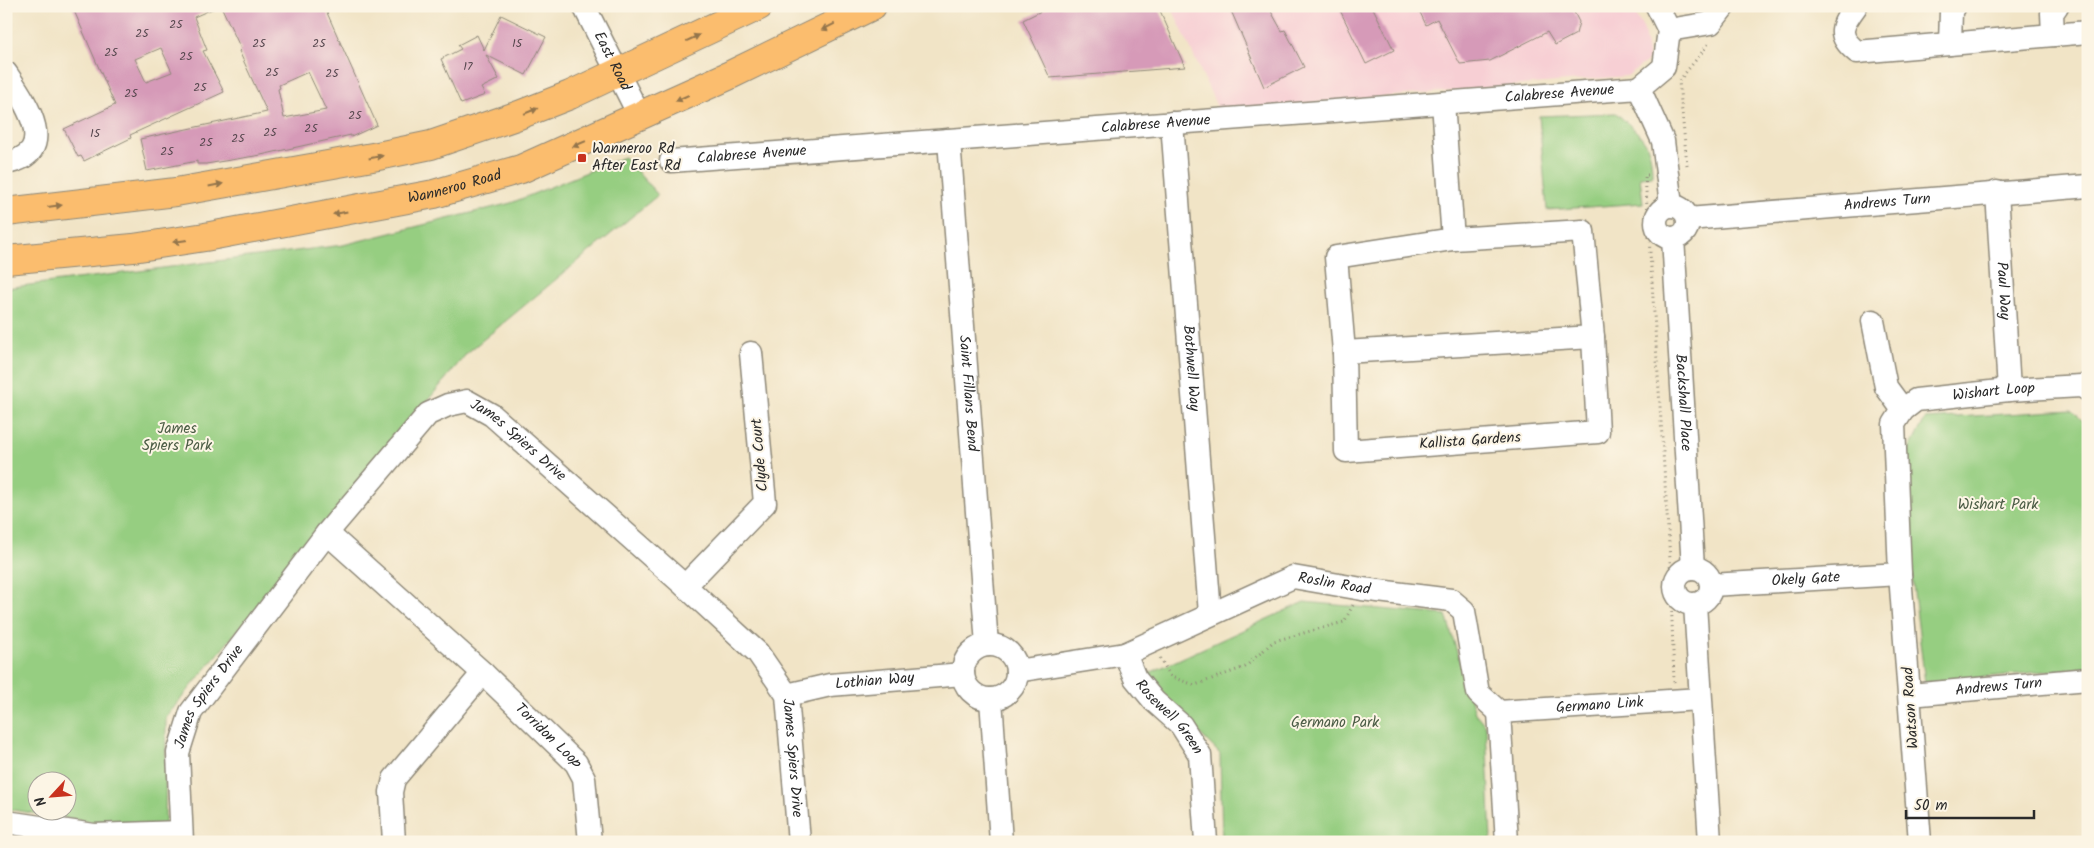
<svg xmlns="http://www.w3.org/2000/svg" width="2094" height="848" viewBox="0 0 2094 848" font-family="Kalam,sans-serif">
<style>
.built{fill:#f7cfd4}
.green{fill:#96ce81;stroke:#607c56;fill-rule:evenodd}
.building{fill:#d69ab8;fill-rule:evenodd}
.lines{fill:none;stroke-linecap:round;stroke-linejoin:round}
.minor-casing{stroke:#8e8878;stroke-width:25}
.highway-casing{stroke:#8e8878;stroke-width:30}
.path{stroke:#8e8878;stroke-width:3;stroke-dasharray:1 4;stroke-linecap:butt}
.minor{stroke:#fff;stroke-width:22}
.highway{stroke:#fbbd6e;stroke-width:28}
.oneway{fill:#93744c}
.poi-dot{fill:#c8321e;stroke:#fcf5e5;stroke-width:2}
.labels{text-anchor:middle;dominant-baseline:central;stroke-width:4;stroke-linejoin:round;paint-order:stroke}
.number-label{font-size:12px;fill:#56474e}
.street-label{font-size:15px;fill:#2b2b2b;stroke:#fcf5e5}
.poi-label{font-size:15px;fill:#2b2b2b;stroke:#fcf5e5;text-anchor:start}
.park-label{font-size:15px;fill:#4b5c45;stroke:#fcf5e5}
</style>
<rect width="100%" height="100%" fill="#fcf5e5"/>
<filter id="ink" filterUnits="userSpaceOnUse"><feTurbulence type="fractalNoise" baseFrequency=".02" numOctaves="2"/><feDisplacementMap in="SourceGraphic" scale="10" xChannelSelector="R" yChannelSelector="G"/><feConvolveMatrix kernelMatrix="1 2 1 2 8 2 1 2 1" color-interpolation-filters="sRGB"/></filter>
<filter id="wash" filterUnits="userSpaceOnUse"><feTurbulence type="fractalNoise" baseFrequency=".0096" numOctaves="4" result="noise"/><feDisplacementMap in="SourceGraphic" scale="20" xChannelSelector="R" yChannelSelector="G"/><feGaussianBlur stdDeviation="1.12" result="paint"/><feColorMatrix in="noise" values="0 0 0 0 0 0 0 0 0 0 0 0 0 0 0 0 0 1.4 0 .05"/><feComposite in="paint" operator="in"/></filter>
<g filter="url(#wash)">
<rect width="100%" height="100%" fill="#f1e4c6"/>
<path class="built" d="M1171,6H1631L1644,30L1649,60L1627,76L1219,111Z"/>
<path class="green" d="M1616,113C1641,136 1652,140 1652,176L1640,177L1643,203L1547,210L1539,116Z
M624,157L658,195L467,353L166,717L165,833L6,809V288L343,245L511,203ZM38,780H68V810H38Z
M2072,410L2088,426V667L1925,683L1912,576L1907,454L1925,419Z
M1304,602L1446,615L1475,713L1486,726L1491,842H1222L1220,754L1143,676Z"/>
<g id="blocks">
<path class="building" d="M72,6H219L194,17L207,50L203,51L224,92L130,135L131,138L84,161L81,156L78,157L64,129L115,105ZM161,48L172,72L146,82L135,59Z
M221,6H324L377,125L351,137V135L261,155L206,164H197V161L147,171L140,139L267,112L239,51L241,49ZM308,72L326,110L284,118L278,89L280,88L279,85Z
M1051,6H1158L1185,67L1050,78L1023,20Z
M1229,6H1268L1282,31L1285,30L1304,67L1264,87Z
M1338,6H1372L1394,50L1366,64Z
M1417,6H1571L1579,22L1576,34L1555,45L1547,32L1490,61L1460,64L1437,19L1426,25Z
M501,15L546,37L526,75L486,55L499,79L481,88L485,95L461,104L441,59L461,49L458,45L477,35L484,50Z"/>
</g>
</g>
<g filter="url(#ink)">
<use href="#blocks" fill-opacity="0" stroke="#8e8878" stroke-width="1"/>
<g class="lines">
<defs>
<g id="minor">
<path id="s1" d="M584,6L640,117"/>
<path d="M1856,6C1842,25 1835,35 1857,52L2088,32"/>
<path d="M1669,30L1711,23L1724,6"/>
<path d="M2053,35L2052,13L2057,6"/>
<path d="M1950,44L1951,11L1954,6"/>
<path d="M6,73C24,100 62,153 6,163"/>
<path d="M1639,88L1663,141L1671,205"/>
<path d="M1639,88L1664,67L1669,30L1657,6"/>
<path d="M1443,103L1453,239"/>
<path id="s2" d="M1172,123L1210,614"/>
<path id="s3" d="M949,140L987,645"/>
<path id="s4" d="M671,161L1639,88"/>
<path id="s5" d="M1997,192L2009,390"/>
<circle cx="1672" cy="222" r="16"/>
<path id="s6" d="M1688,219L2088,186"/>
<path d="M1583,231L1593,337L1598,432L1346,451L1344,352L1336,257L1453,239Z"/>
<path id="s7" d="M1673,238L1693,568"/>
<path d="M1873,321L1886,387L1903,410"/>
<path d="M1344,352L1593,337"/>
<path id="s8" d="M327,533L483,673L576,763L584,778L590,842"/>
<circle cx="1693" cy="586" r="18"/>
<path id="s9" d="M1711,585L1900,574"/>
<path d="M685,586L765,503L751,353"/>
<path d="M1695,604L1710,842"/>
<circle cx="990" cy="672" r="27"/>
<path id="s10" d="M1125,654L1135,678L1154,701L1181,725L1200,755L1206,842"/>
<path id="s11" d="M1017,671L1125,654L1293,577L1362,589L1451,600L1464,611L1478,693L1499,712"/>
<path id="s12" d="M787,695L830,685L963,674"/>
<path id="s13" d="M1910,695L2088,679"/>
<path d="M991,699L1001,842"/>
<path id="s14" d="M1499,712L1700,699"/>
<path d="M1499,712L1507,842"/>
<path d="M6,822L94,835L181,832"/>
<path id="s15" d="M182,842L178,753L191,712L327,533L428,414L448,405L467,401L492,415L685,586L758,653L787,695L799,842"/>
<path d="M394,842L391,792L394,779L483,673"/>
<path id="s16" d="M1920,842L1900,574L1894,424L1903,410L1916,400L2009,390L2081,386L2088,390"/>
</g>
<g id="highway">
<path d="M6,212L176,192L378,156L431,145L519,115L570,95L759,6"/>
<path id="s17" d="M6,260L133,248L205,237L434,194L521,169L728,76L872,6"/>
</g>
</defs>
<use href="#minor" class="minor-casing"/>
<use href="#highway" class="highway-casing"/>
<path class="path" d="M619,150H625L630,145
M1687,165L1679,81L1710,42
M1648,175H1645L1670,560L1674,683
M1160,658L1171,677L1195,685L1245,667L1274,641L1344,622L1353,605"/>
<use href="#minor" class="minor"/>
<use href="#highway" class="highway"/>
</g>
<defs><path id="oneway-solid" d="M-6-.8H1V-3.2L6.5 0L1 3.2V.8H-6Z" transform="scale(1.25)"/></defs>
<g class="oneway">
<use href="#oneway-solid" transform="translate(828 27) rotate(154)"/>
<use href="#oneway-solid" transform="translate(693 38) rotate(-25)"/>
<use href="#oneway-solid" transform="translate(682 98) rotate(155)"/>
<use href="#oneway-solid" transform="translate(531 111) rotate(-22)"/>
<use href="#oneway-solid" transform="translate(579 144) rotate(157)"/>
<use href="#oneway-solid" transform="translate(376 157) rotate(-11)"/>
<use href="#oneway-solid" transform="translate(216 185) rotate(-11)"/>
<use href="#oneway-solid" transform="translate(55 206) rotate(-7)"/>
<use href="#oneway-solid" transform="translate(340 213) rotate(169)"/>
<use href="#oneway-solid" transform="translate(180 241) rotate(172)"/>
</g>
</g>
<rect class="poi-dot" x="577" y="153" width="10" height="10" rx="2.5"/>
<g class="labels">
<g class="number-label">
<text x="176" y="24">25</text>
<text x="142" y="33">25</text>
<text x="259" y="43">25</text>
<text x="319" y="43">25</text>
<text x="517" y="43">15</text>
<text x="111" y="52">25</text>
<text x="186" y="56">25</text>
<text x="468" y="66">17</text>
<text x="272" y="72">25</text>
<text x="332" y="73">25</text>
<text x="200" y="87">25</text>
<text x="131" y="93">25</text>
<text x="355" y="115">25</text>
<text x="311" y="128">25</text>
<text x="270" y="132">25</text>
<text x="95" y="133">15</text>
<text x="238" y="138">25</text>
<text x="206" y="142">25</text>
<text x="167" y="151">25</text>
</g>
<g class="street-label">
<text stroke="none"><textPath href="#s1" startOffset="62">East Road</textPath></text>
<text stroke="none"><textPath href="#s4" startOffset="891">Calabrese Avenue</textPath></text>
<text stroke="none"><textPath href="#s4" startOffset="486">Calabrese Avenue</textPath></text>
<text stroke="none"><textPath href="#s4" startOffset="81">Calabrese Avenue</textPath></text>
<text stroke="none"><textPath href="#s17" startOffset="455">Wanneroo Road</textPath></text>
<text stroke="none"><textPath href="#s6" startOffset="200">Andrews Turn</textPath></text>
<text stroke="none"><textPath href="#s5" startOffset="99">Paul Way</textPath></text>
<text stroke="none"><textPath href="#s2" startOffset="246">Bothwell Way</textPath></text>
<text stroke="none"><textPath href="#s16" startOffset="530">Wishart Loop</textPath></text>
<text stroke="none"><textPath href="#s3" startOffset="254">Saint Fillans Bend</textPath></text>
<text stroke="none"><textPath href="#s7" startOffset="165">Backshall Place</textPath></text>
<text transform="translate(1470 441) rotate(-4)">Kallista Gardens</text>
<text stroke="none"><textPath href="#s15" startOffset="619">James Spiers Drive</textPath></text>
<text transform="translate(760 455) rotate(-95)">Clyde Court</text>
<text stroke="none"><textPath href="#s9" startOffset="95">Okely Gate</textPath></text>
<text stroke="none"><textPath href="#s11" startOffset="336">Roslin Road</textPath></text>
<text stroke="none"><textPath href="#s12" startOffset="89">Lothian Way</textPath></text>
<text stroke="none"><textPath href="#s13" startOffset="89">Andrews Turn</textPath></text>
<text stroke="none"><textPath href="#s15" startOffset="154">James Spiers Drive</textPath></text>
<text stroke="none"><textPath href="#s14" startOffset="101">Germano Link</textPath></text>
<text transform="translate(1911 708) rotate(-94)">Watson Road</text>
<text stroke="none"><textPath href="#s10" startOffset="78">Rosewell Green</textPath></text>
<text stroke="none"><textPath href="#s8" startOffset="300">Torridon Loop</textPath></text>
<text stroke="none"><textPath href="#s15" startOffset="1054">James Spiers Drive</textPath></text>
</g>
<g class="poi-label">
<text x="592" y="149">Wanneroo Rd<tspan x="592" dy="17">After East Rd</tspan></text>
</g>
<g class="park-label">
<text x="177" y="429">James<tspan x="177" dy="17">Spiers Park</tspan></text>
<text x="1998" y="505">Wishart Park</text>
<text x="1335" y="723">Germano Park</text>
</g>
</g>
<rect width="2094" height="848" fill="none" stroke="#fcf5e5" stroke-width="25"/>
<g transform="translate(52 796) rotate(244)"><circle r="24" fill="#fcf5e5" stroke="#a8a49b"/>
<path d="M0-4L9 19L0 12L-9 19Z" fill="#c8321e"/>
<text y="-8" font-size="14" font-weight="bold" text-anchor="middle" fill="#2b2b2b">N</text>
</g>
<path d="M1906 810v8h128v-8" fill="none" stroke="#2b2b2b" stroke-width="2.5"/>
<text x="1914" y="810" font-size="15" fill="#2b2b2b" stroke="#fcf5e5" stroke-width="4" paint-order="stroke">50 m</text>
</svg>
